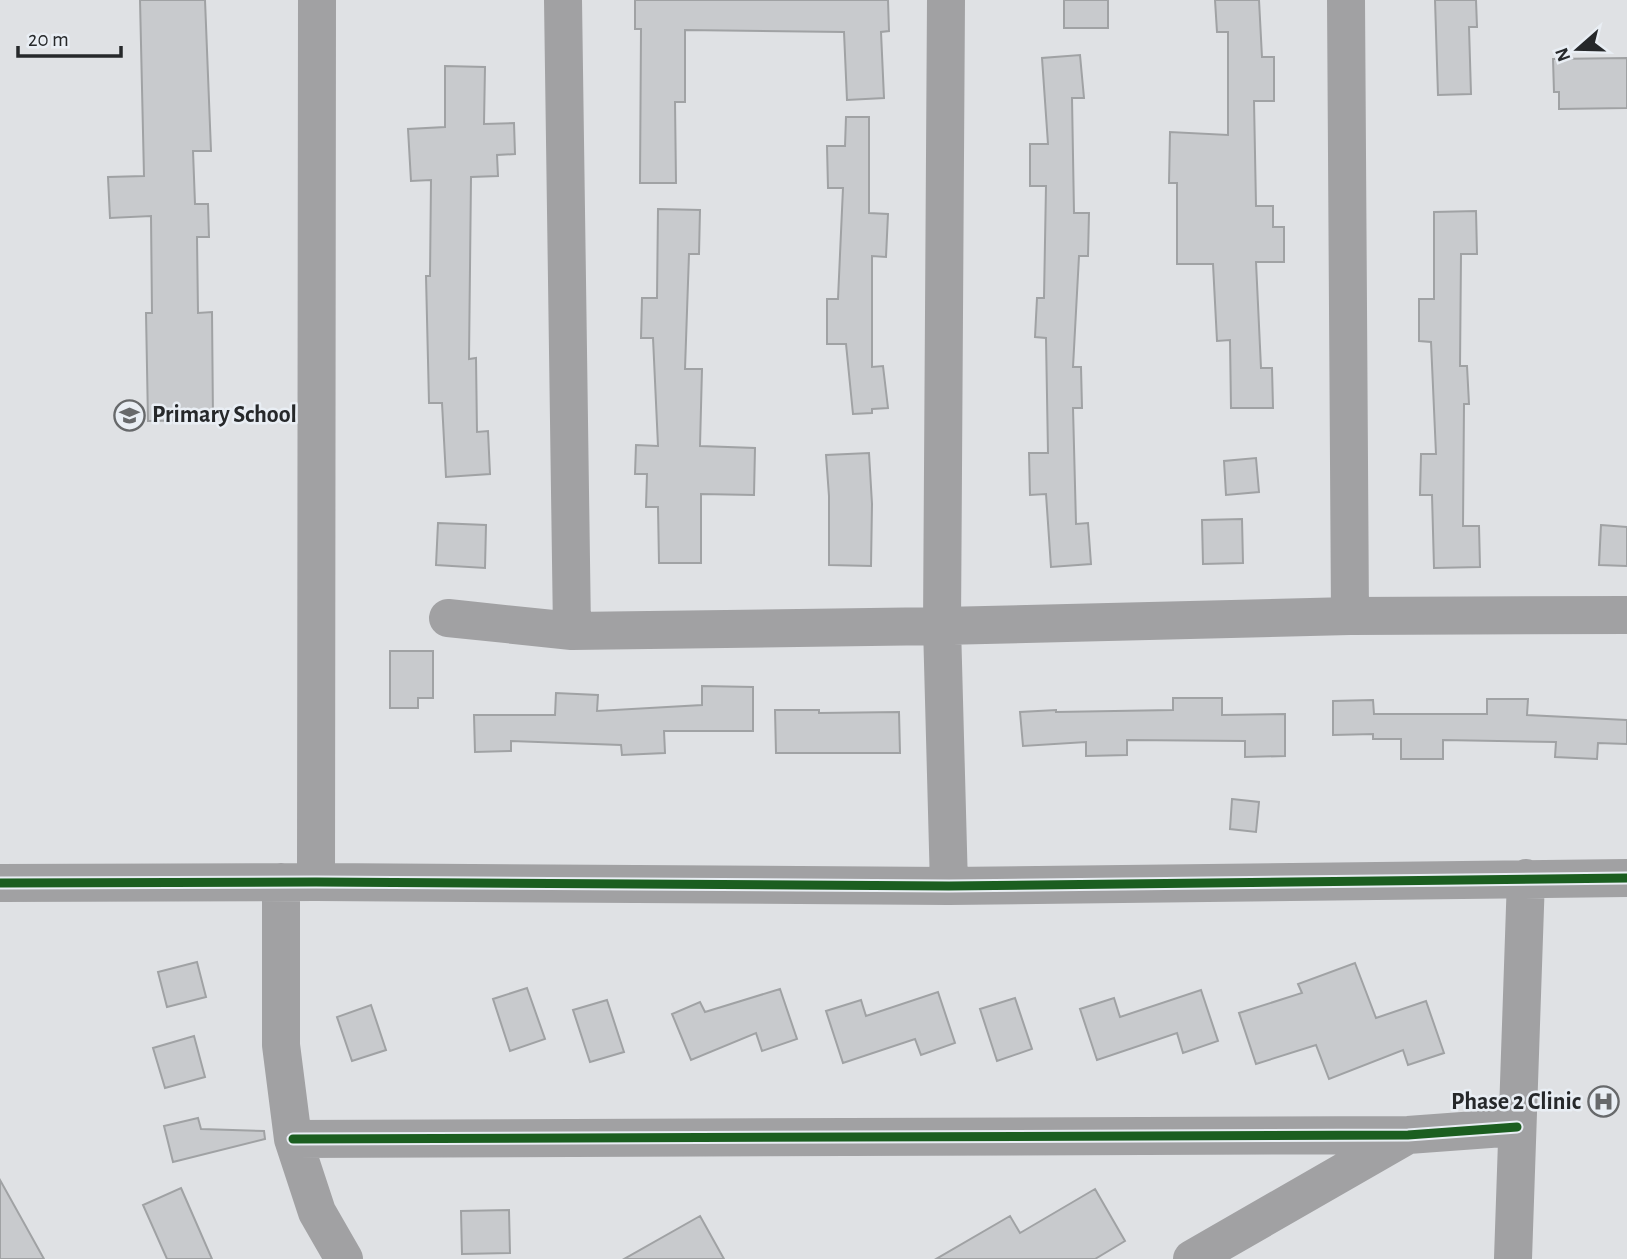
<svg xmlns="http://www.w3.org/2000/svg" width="1627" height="1259" viewBox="0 0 1627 1259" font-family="'Alegreya Sans',sans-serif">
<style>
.building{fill:#c8cacd;stroke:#a0a2a4;stroke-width:2}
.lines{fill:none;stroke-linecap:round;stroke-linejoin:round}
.minor{stroke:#a1a1a3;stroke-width:38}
.cycleway-casing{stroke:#e9eef4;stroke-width:13}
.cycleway{stroke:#1b5e20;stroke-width:9}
.labels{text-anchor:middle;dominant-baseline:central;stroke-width:5;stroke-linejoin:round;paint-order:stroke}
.poi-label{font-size:24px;font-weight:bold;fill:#26282a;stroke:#e9eef4;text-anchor:start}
</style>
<rect width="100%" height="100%" fill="#dfe1e4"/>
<path class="building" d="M140,0H205L211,151H193L195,204H208L209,237H197L198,313L212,312L213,420L148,421L146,313H152L151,216L110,218L108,177L144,176Z
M635,0H888L889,31L881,32L884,98L847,100L844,32L685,30V102H675L676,183H640L641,29H635Z
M1064,0H1108V28H1064Z
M1215,0H1259L1262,57H1274V101H1254L1256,206H1273V227H1284V262H1256L1261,368H1272L1273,408H1231L1230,340L1217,341L1213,264H1177V183H1169L1170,132L1228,135V32H1217Z
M1435,0H1476L1477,27H1469L1471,94L1438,95Z
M1080,55L1084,98H1072L1074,213H1089L1088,256H1079L1073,367H1081L1082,408H1073L1076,524L1088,523L1091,564L1051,567L1046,494L1030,495L1029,453H1048L1046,338L1035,337L1037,298H1044L1046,186H1030V144H1048L1042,58Z
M1627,58V108L1559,109V92H1554L1553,59Z
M445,66L485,67L484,124L514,123L515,154L497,155L498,176L471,177L469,359L476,358L477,432L488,431L490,474L446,477L442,403H429L426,276H430L431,180L411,181L408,129L445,127Z
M846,117H869V213L888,214L886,257L872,256V367L883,366L888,408L872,409V413L853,414L846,344H827V299H838L843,188H828L827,146H845Z
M658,209L700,210L699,254H689L685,369H702L700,446L755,448L754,495L701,494V563H659L658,507H646L647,474H635L636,445L658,446L653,338H641L642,298H657Z
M1476,211L1477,254H1461L1460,366H1467L1469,404H1464L1463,526H1479L1480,567L1434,568L1432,495H1420L1421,454H1436L1431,342L1419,341V299H1434V212Z
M869,453L872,504L871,566L829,565V496L826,455Z
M1256,458L1259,492L1226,495L1224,461Z
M1242,519L1243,563L1203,564L1202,520Z
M438,523L486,525L485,568L436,565Z
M1601,525L1627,527V566L1599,565Z
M390,651H433V698H418V708H390Z
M702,686L753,687V731H664L665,753L622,755L621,745L511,741V751L475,752L474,715H555L556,693L598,695L597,711L702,705Z
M1173,698H1222V715L1285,714V756L1245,757V741L1127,740V755L1086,756V742L1023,746L1020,712L1056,710V712L1173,710Z
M1487,699H1528L1527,715L1627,720V744L1598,743L1597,759L1555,757L1556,742L1443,740V759H1401V739H1373V734L1333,735V701L1373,700L1374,714H1487Z
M775,710H819V713L899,712L900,753H776Z
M1232,799L1259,802L1256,832L1230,829Z
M197,962L206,997L167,1007L158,972Z
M1355,963L1376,1018L1426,1001L1444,1053L1408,1065L1403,1050L1329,1079L1316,1045L1256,1064L1239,1013L1302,993L1298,984Z
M527,988L545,1039L510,1051L493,999Z
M780,989L797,1039L762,1051L756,1033L691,1060L672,1014L700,1002L705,1012Z
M1201,990L1218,1041L1183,1053L1177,1033L1097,1060L1080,1009L1114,998L1120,1017Z
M938,992L955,1043L921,1055L915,1039L843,1063L826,1011L861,1000L866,1016Z
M1015,998L1032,1049L997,1061L980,1009Z
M607,1000L624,1052L590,1062L573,1010Z
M371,1005L386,1050L352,1061L337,1017Z
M194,1036L205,1077L165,1088L153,1048Z
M198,1118L201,1129L264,1131L265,1139L173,1162L164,1126Z
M0,1180L44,1259H0Z
M181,1188L212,1259H167L143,1205Z
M1095,1189L1125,1241L1095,1259H936L1010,1216L1020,1233Z
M509,1210L510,1253L462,1254L461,1211Z
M700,1216L724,1259H624Z"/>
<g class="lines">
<path class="minor" d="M563,0L572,631
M946,0L942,626L949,886
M1346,0L1350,616
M448,618L572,631L942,626L1350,616L1627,615
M281,882V1045L293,1139L317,1212L344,1259
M316,882L317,0
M0,883L316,882L949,886L1627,878
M293,1139L1408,1135L1517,1127
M1192,1259L1406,1136
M1513,1259L1526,878"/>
<defs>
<path id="cycleway" d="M0,883L316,882L949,886L1627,878
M293,1139L1408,1135L1517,1127"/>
</defs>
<use href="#cycleway" class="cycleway-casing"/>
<use href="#cycleway" class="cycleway"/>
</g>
<defs>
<symbol id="school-ring" viewBox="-11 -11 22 22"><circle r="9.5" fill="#e9eef4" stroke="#67696b" stroke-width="1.5"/><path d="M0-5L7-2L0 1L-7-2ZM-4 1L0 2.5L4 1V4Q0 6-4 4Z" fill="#67696b"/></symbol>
<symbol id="hospital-ring" viewBox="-11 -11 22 22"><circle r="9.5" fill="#e9eef4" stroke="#67696b" stroke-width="1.5"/><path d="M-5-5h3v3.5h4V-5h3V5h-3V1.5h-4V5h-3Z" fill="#67696b"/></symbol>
</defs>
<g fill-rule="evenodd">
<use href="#school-ring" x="112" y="398" width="35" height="35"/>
<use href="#hospital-ring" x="1586" y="1084" width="35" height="35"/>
</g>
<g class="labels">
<g class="poi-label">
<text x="152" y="415">Primary School</text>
<text x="1581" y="1102" text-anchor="end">Phase 2 Clinic</text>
</g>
</g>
<g transform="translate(1578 49) rotate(250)" stroke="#e9eef4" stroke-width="5" paint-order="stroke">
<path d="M0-5L12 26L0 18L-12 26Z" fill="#26282a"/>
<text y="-10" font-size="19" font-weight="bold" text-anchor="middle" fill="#26282a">N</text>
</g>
<path d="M18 46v10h103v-10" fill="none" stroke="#26282a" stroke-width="3.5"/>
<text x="28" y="46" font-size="21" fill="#26282a" stroke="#e9eef4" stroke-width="5" paint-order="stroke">20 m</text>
</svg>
